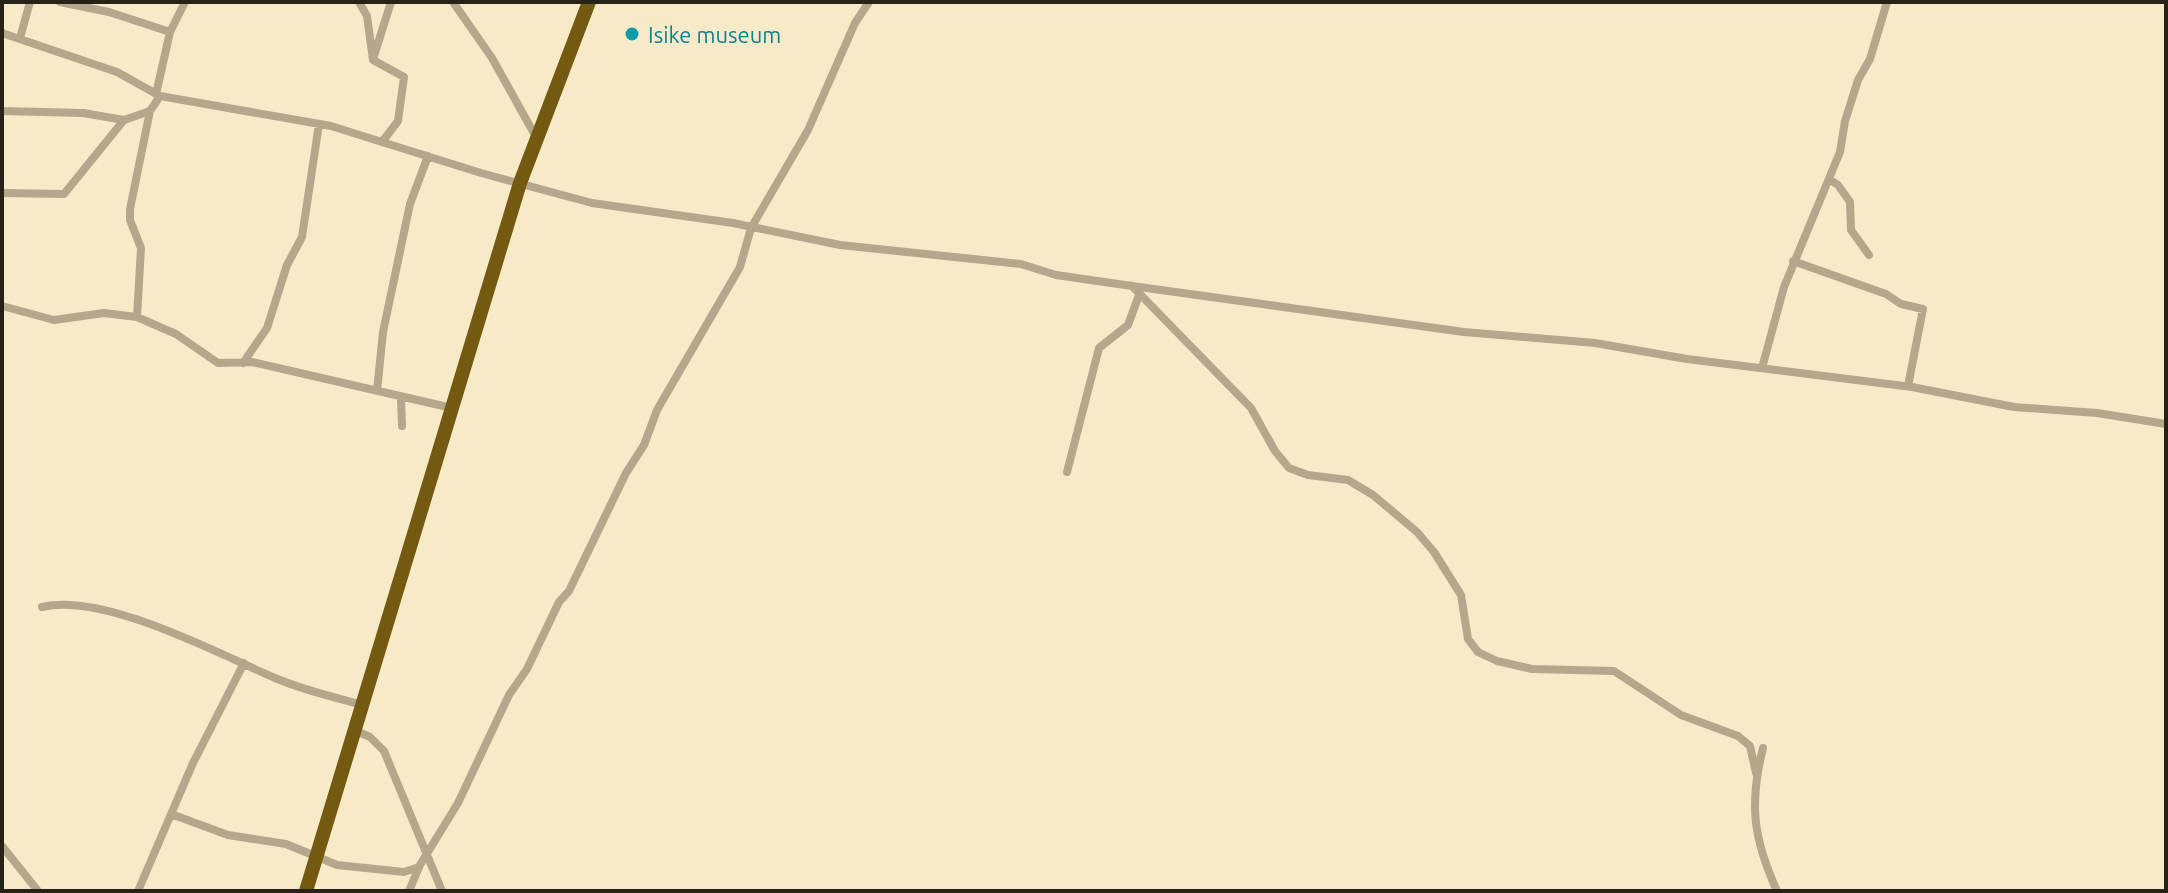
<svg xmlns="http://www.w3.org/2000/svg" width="2168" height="893" viewBox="0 0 2168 893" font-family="Ubuntu,sans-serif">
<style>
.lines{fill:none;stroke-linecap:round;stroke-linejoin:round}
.street{stroke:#b4a78c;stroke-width:8}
.highway{stroke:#745a11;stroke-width:14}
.culture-dot{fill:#0f9aa8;stroke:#f7eac9;stroke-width:3}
.labels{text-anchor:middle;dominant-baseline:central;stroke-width:6;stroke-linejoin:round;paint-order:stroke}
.culture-label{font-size:22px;fill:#0d838f;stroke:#f7eac9;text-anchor:start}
</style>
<rect width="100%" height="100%" fill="#f7eac9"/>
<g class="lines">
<path class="street" d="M60,2L109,12L170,32
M359,2L367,16L373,60L404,77L398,121L382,142
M453,2L492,58L536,137
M2,33L117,72L160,96L331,126L481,173L592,203L733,223L840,245L1021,264L1056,275L1132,286L1464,332L1595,343L1687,359L1912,387L2014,407L2097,413L2166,424
M20,38L30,2
M373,59L391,2
M156,94L170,32L185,2
M2,111L83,113L124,120
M1829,179L1838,185L1850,202L1851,230L1869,255
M2,193L64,194L124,120L150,111L160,96
M1793,261L1886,294L1901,304L1923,309L1908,386
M1132,286L1251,408L1275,451L1289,468L1308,475L1348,480L1373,495L1417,532L1434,552L1461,595L1468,639L1478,652L1497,661L1532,669L1614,671L1681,715L1738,736L1750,746L1756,773
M2,306L54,320L104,313L137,317L176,334L218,363L252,362L452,408
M137,317L141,248L130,220V209L150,111
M243,363L267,328L287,265L302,237L319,124
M1762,368L1784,287L1840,152L1845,121L1858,80L1870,59L1887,2
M377,391L383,332L410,204L428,156
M401,398L402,426
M1067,472L1099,348L1128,325L1139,295
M42,607C103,592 217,653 275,678C303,690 333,697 363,705
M354,730L370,737L384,751L442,891
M1763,748C1749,804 1753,838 1777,891
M171,814L228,835L286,844L337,865L404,872L416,868
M2,846L38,891
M138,891L193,763L244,663
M409,891L420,865L458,803L509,695L527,669L559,602L569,591L626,473L644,445L657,410L740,267L751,228L808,130L855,23L869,2"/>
<path class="highway" d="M306,891L520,183L589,2"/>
</g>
<circle class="culture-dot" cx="632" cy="34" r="8"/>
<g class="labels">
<g class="culture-label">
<text x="648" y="34">Isike museum</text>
</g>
</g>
<rect width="2168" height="893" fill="none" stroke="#272216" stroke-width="8"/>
</svg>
